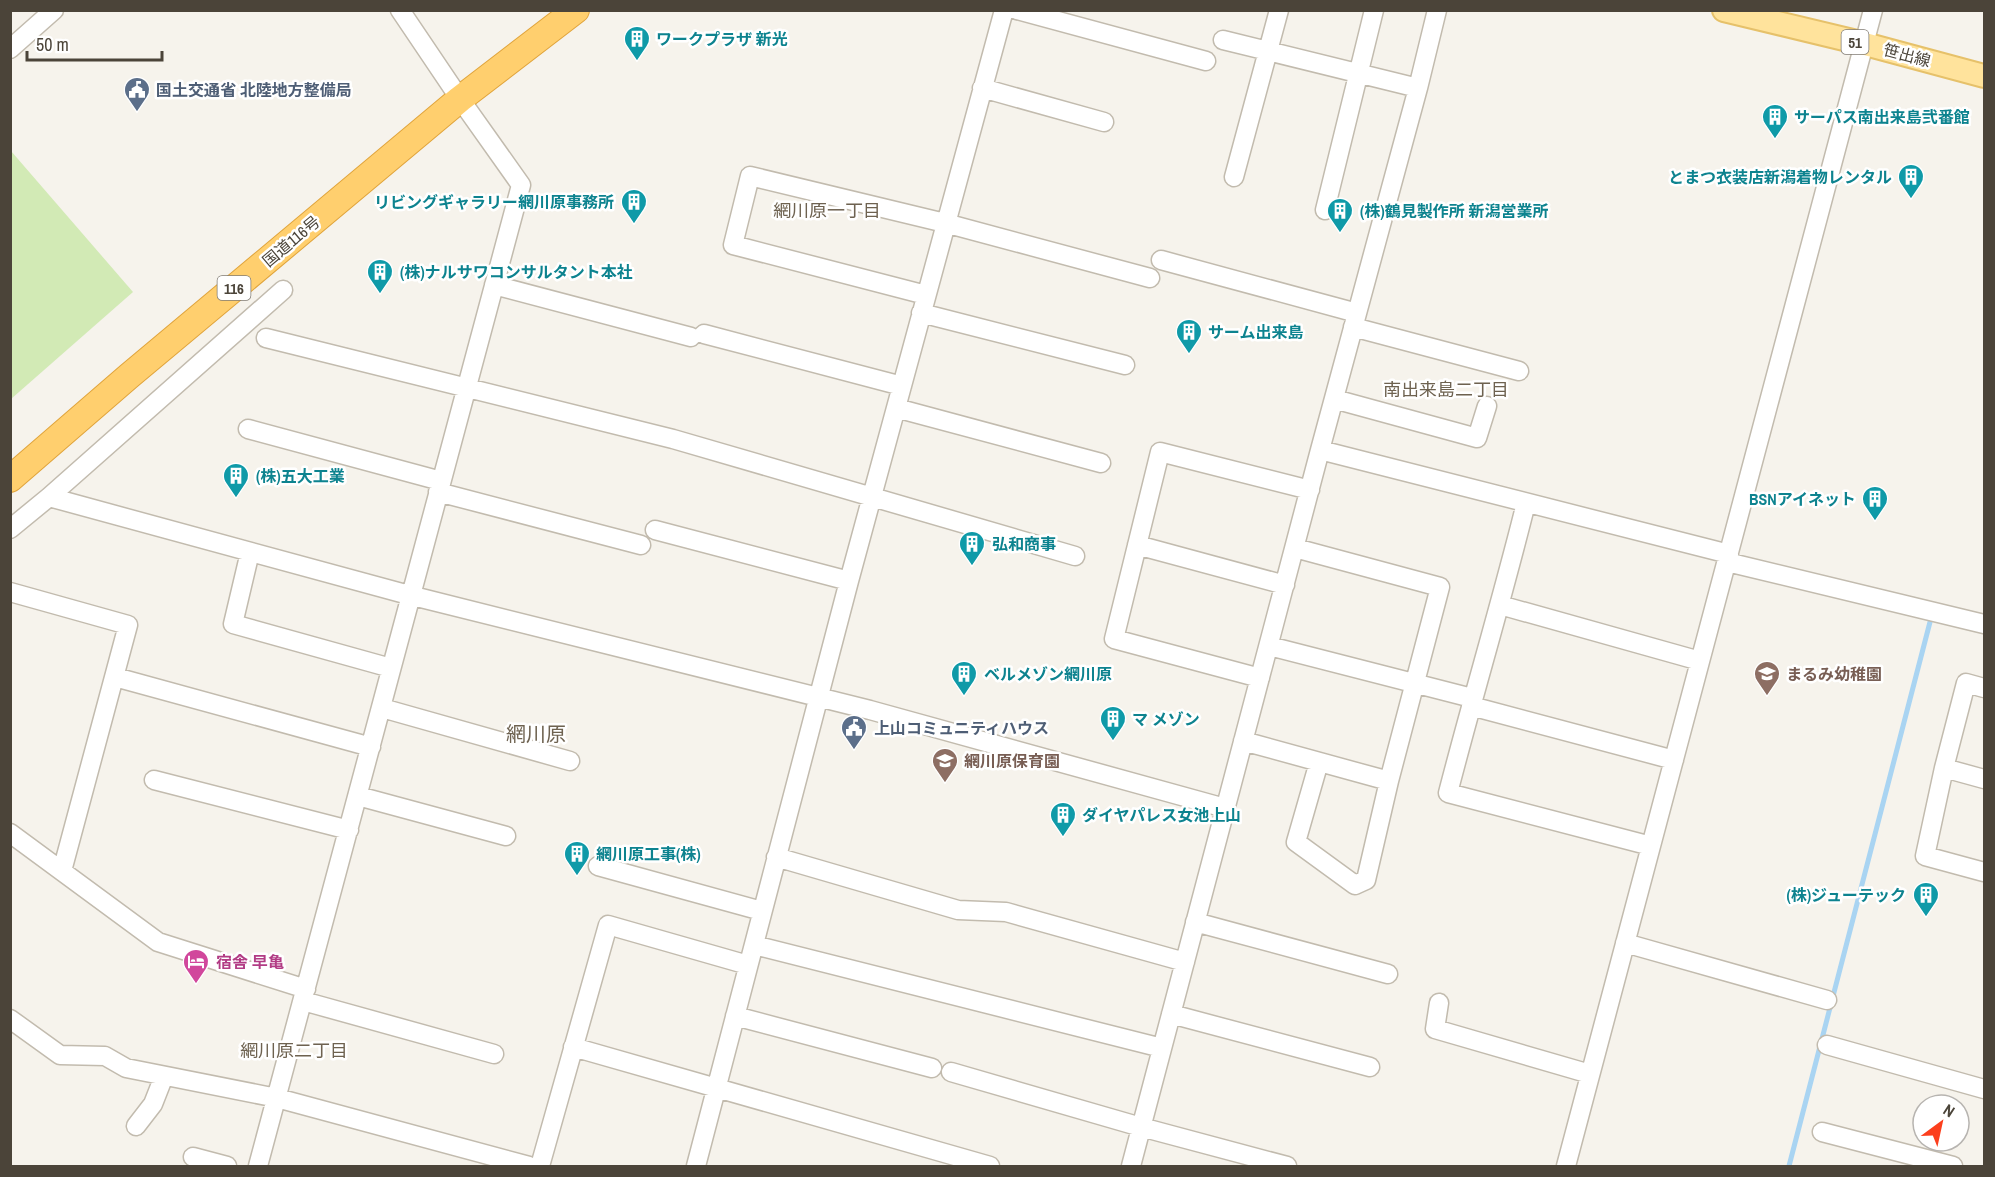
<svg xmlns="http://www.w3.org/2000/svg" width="1995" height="1177" viewBox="0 0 1995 1177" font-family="'Archivo Narrow','Noto Sans JP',sans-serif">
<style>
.green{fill:#d2eab5}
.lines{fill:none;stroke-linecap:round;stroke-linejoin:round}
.stream{stroke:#a9d4f2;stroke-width:5}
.minor-casing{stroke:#c2bbae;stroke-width:21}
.major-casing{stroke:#e6c16a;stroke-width:26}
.highway-casing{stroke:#e0a43c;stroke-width:28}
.minor{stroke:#fff;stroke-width:18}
.major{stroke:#ffe39c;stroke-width:22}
.highway{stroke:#ffcf6e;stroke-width:26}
.labels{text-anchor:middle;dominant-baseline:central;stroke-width:5;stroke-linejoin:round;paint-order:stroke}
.shield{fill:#fff;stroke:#817c74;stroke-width:1.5}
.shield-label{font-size:15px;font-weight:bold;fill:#4b4439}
.culture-label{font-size:16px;font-weight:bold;fill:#0d838f;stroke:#fff;text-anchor:start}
.street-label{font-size:16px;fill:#4b4439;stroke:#fff}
.service-label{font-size:16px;font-weight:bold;fill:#4e5e75;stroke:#fff;text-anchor:start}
.education-label{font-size:16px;font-weight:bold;fill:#785e54;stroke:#fff;text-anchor:start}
.hotel-label{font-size:16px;font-weight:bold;fill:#b23c85;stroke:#fff;text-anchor:start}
.neighbourhood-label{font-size:18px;fill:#6e6250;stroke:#fff}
.quarter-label{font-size:20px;fill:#6e6250;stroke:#fff}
</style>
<rect width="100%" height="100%" fill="#f6f3ec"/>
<path class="green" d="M11,151L133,292L11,399H10Z"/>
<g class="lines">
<path class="stream" d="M1789,1166L1930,622"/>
<defs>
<path id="minor" d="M1017,10L1206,61
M1223,40L1418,88
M10,49L54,10
M982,88L1104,122
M1234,177L1279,10
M1325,210L1374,10
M1161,260L1357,313
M494,285L691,337
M926,295L733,245L750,176L945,223L1150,278
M921,313L1125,365
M1353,327L1519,371
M704,334L902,386
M266,338L673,439L1075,556
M1334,399L1477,438L1487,406
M896,408L1101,463
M248,429L441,481
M1320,450L1729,554
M438,492L641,545
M49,497L283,290
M1526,503C1502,600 1473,696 1448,793L1651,846
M10,529L49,497L409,595L870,710L1225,808
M655,530L849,581
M1137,545L1285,585
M1295,548L1440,587L1389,781
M250,552L233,624L391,668
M1727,562L1984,624
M10,592L128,625L62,871
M1500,605L1700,661
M1269,646L1472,698
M115,677L371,747
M1260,678L1114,639L1160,452L1310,490
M1984,688L1966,683L1944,768L1925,856L1984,872
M1471,706L1674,760
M382,708L570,761
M1243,741L1389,781L1366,880L1355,885L1296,842L1319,762
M1944,768L1984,779
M154,780L349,830
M358,796L506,836
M10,833L158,942L306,989
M776,857L958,910L1006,912L1185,962
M598,866L762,911
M1195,922L1388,974
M1625,943L1827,1000
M754,945L1162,1048
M303,1001L494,1054
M1439,1003L1435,1029L1590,1074
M1171,1014L1370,1067
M735,1016L932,1068
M10,1019L60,1055L105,1056L126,1068L277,1098L529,1166
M1827,1045L1984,1089
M573,1047L990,1166
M951,1072L1141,1127L1287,1166
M136,1126L153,1104L164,1076
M1822,1132L1953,1166
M193,1157L227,1166
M258,1166C347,839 432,512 521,185L460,99L400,10
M540,1166L608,925L748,965
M696,1166L849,581L1004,10
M1131,1166L1320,450L1418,88L1437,10
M1566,1166L1873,10"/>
<path id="major" d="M1724,10L1865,44L1984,76"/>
<path id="highway" d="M10,479L129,376L460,99L576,10"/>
</defs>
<use href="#minor" class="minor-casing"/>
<use href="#major" class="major-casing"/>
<use href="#highway" class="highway-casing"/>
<use href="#minor" class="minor"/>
<use href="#major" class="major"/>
<use href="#highway" class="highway"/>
</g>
<defs>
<symbol id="building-pin" viewBox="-11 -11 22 30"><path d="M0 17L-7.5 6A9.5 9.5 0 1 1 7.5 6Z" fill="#0f9aa8" stroke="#fff"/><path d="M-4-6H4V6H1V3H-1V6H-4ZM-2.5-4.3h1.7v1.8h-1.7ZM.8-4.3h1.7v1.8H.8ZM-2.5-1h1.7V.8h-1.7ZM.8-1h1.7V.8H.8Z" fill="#fff"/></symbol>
<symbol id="civic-pin" viewBox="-11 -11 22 30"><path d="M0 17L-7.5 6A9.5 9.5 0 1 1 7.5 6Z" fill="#5c6f8a" stroke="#fff"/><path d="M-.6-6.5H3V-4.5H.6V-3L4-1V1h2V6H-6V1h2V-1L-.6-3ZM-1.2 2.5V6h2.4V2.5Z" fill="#fff"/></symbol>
<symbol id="school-pin" viewBox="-11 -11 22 30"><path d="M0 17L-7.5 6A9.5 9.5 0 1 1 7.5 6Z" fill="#8d6e63" stroke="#fff"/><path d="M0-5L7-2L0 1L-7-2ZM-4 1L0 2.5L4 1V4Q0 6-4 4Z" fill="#fff"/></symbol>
<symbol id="hotel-pin" viewBox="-11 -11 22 30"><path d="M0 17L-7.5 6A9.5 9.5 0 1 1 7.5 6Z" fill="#d1479c" stroke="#fff"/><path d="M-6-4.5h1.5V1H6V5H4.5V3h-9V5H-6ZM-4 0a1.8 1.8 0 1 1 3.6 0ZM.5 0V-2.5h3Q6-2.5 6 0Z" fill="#fff"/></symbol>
</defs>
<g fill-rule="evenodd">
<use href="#building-pin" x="622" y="24" width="30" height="40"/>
<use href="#civic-pin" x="122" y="75" width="30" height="40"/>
<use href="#building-pin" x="1760" y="102" width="30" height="40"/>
<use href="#building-pin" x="1896" y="162" width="30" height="40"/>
<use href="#building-pin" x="619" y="187" width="30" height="40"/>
<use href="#building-pin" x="1325" y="196" width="30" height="40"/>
<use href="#building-pin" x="365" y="257" width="30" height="40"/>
<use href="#building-pin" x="1174" y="317" width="30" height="40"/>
<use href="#building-pin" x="221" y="461" width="30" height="40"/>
<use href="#building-pin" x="1860" y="484" width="30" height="40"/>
<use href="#building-pin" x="957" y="529" width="30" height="40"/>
<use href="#building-pin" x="949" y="659" width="30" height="40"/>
<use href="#school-pin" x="1752" y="659" width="30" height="40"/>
<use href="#building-pin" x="1098" y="704" width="30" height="40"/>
<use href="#civic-pin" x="839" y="713" width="30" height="40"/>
<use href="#school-pin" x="930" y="746" width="30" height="40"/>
<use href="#building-pin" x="1048" y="800" width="30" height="40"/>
<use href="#building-pin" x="562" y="839" width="30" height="40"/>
<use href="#building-pin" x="1911" y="880" width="30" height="40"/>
<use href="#hotel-pin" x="181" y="947" width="30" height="40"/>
</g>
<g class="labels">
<g class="shield">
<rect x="1841.5" y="30" width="27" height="24" rx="4.5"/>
<rect x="217.5" y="276" width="33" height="24" rx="4.5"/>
</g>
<g class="shield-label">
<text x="1855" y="42">51</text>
<text x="234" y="288">116</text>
</g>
<g class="culture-label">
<text x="656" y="39">ワークプラザ 新光</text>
<text x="1794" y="117">サーパス南出来島弐番館</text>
<text x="1892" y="177" text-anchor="end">とまつ衣装店新潟着物レンタル</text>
<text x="614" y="202" text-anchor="end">リビングギャラリー網川原事務所</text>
<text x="1360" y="211">(株)鶴見製作所 新潟営業所</text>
<text x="400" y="272">(株)ナルサワコンサルタント本社</text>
<text x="1208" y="332">サーム出来島</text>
<text x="256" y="476">(株)五大工業</text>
<text x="1856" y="499" text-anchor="end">BSNアイネット</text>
<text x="992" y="544">弘和商事</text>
<text x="984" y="674">ベルメゾン網川原</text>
<text x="1132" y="719">マ メゾン</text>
<text x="1082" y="815">ダイヤパレス女池上山</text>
<text x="596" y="854">網川原工事(株)</text>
<text x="1906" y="895" text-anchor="end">(株)ジューテック</text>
</g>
<g class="street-label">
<text transform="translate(1907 55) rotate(15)">笹出線</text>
<text transform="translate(291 241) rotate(-40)">国道116号</text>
</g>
<g class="service-label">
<text x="156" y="90">国土交通省 北陸地方整備局</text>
<text x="874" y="728">上山コミュニティハウス</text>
</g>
<g class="education-label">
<text x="1786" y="674">まるみ幼稚園</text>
<text x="964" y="761">網川原保育園</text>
</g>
<g class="hotel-label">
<text x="216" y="962">宿舎 早亀</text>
</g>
<g class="neighbourhood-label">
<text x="827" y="210">網川原一丁目</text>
<text x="1446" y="389">南出来島二丁目</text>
<text x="294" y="1050">網川原二丁目</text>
</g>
<g class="quarter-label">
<text x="536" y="733">網川原</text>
</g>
</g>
<rect width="1995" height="1177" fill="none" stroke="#4b4439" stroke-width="24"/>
<g transform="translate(1941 1123) rotate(33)"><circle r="28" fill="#ffffff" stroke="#b7b4b0" stroke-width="1.5"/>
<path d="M0-4.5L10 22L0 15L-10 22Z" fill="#fc3f1d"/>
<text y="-9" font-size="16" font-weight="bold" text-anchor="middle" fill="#4b4439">N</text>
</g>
<path d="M27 51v9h135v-9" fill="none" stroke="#4b4439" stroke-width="3"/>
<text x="36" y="51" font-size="18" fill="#4b4439" stroke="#ffffff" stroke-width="4.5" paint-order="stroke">50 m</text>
</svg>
